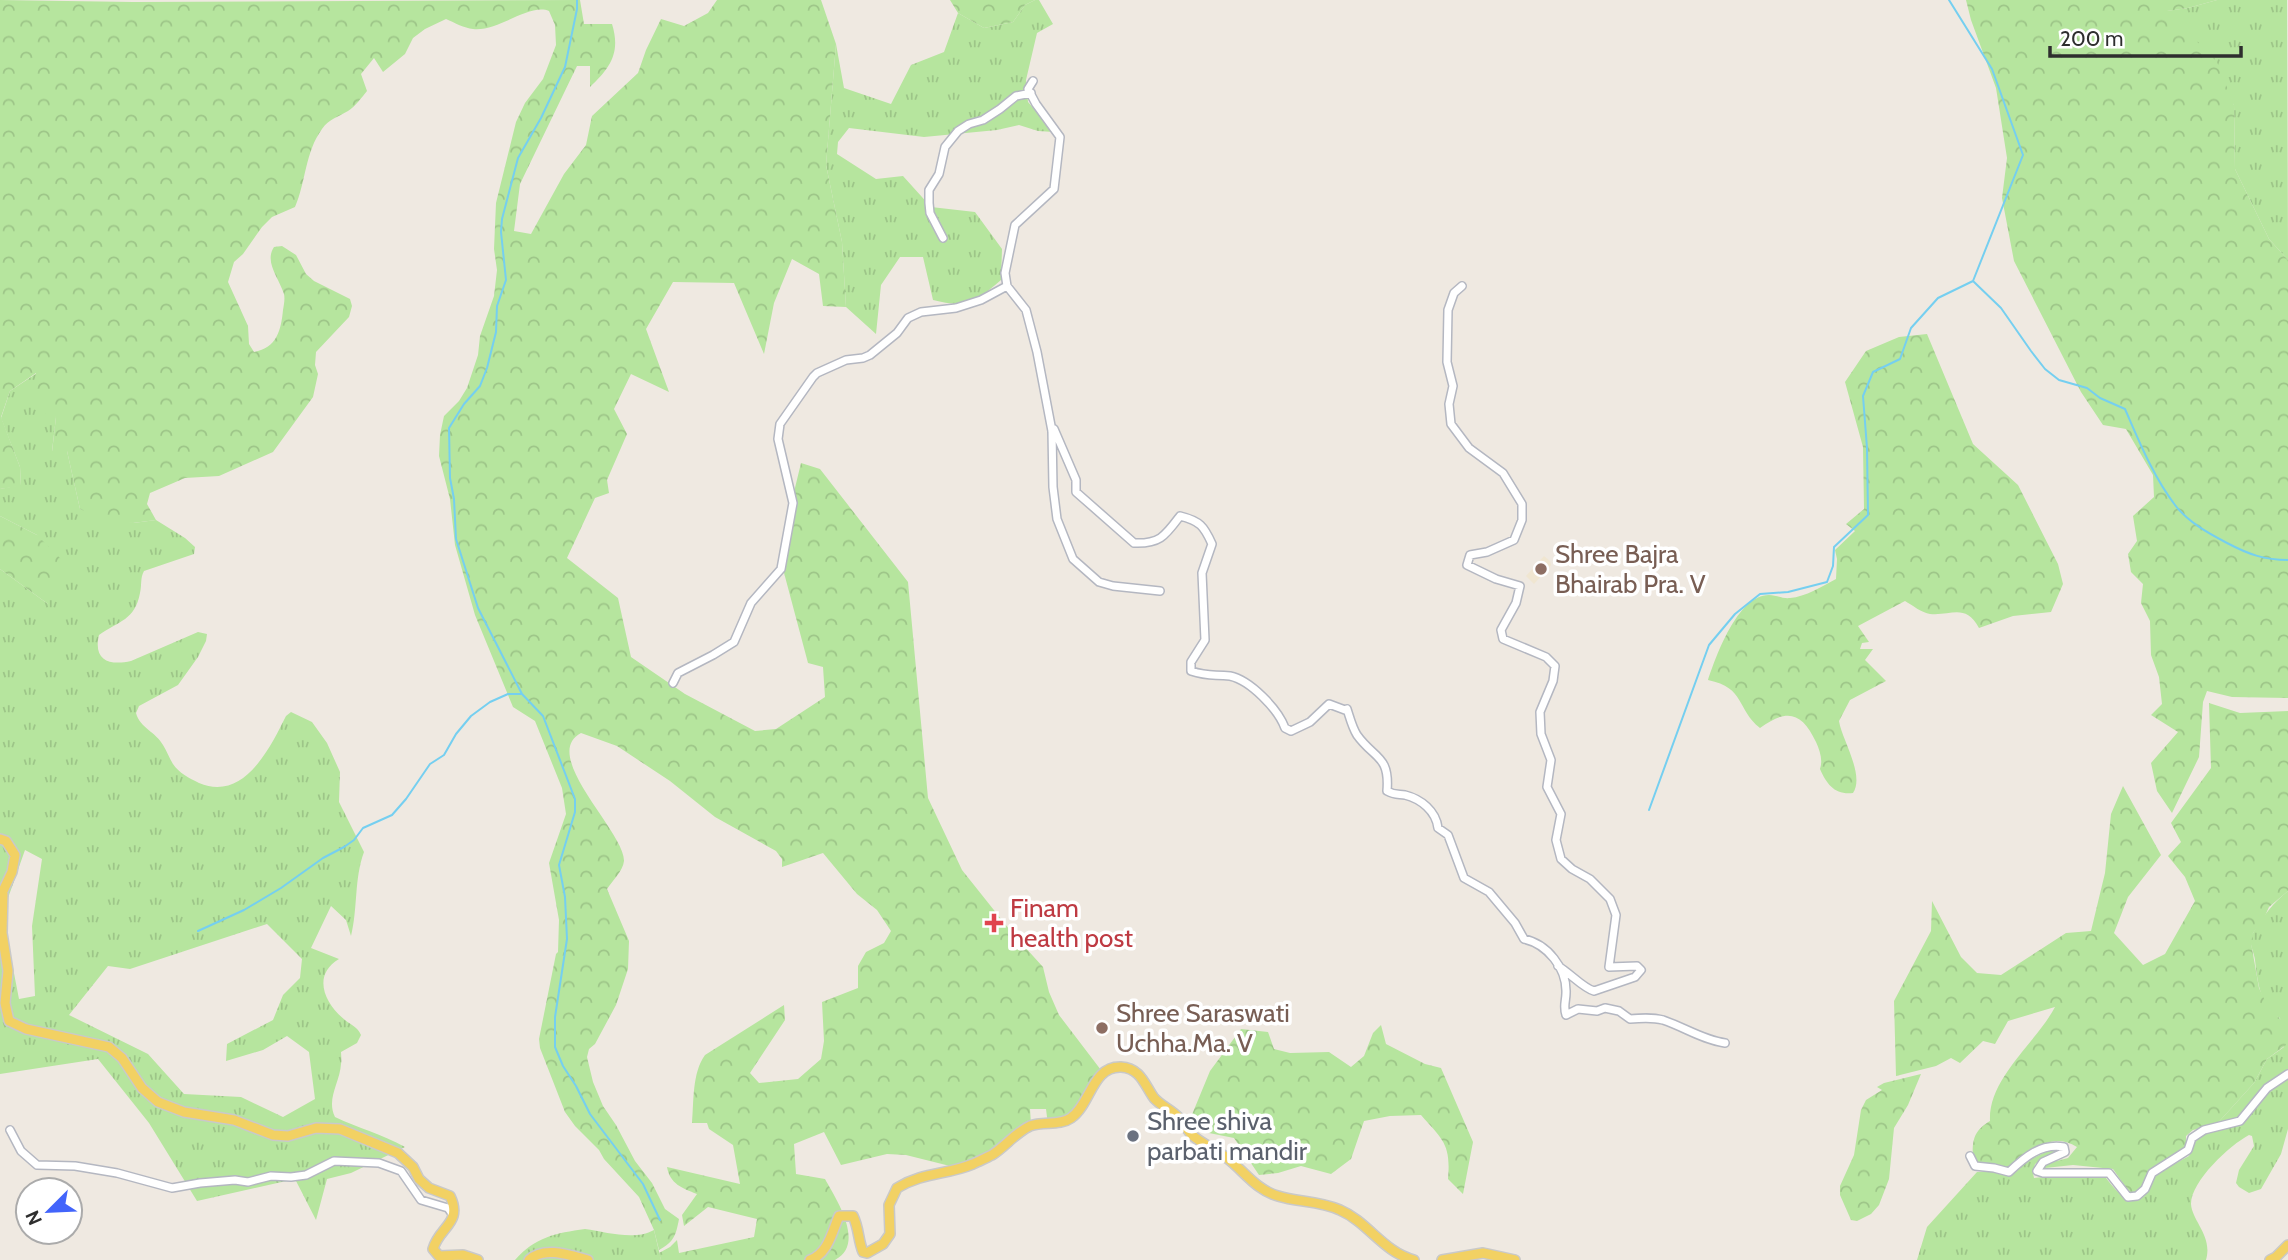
<svg xmlns="http://www.w3.org/2000/svg" width="2288" height="1260" viewBox="0 0 2288 1260" font-family="Cabin,sans-serif">
<style>
.education{fill:#f0e6d1}
.grass{fill:url(#grass-tufts);fill-rule:evenodd}
.forest{fill:url(#forest-crowns)}
.lines{fill:none;stroke-linecap:round;stroke-linejoin:round}
.stream{stroke:#75cff0;stroke-width:2}
.minor-casing{stroke:#b4b7c1;stroke-width:10}
.major-casing{stroke:#c9c9c9;stroke-width:12}
.minor{stroke:#fff;stroke-width:7}
.major{stroke:#f2d163;stroke-width:9}
.education-dot{fill:#8d6e63;stroke:#fff;stroke-width:2.5}
.health-dot{fill:#e0444e;stroke:#fff;stroke-width:2.5}
.worship-dot{fill:#6b7280;stroke:#fff;stroke-width:2.5}
.labels{text-anchor:middle;dominant-baseline:central;stroke-width:7;stroke-linejoin:round;paint-order:stroke}
.education-label{font-size:26px;fill:#785e54;stroke:#fff;text-anchor:start}
.health-label{font-size:26px;fill:#be3a42;stroke:#fff;text-anchor:start}
.worship-label{font-size:26px;fill:#5b616d;stroke:#fff;text-anchor:start}
</style>
<defs>
<pattern id="grass-tufts" width="24" height="20" patternUnits="userSpaceOnUse" patternTransform="scale(1.75)"><rect width="24" height="20" fill="#b6e59e"/><path d="M3 7l-1-3M5 7V3M7 7l1-3M15 17l-1-3M17 17v-4M19 17l1-3" fill="none" stroke="#9dc588"/></pattern>
<pattern id="forest-crowns" width="20" height="18" patternUnits="userSpaceOnUse" patternTransform="scale(1.75)"><rect width="20" height="18" fill="#b6e59e"/><path d="M2 6a3 3 0 1 1 6 0M12 15a3 3 0 1 1 6 0" fill="none" stroke="#9dc588"/></pattern>
</defs>
<rect width="100%" height="100%" fill="#efe9e1"/>
<path class="education" d="M1544,556L1550,561L1551,565L1534,584L1526,576Z"/>
<path class="grass" d="M1035,0H1039L1053,24L1037,33L1026,80L1028,102L1054,132L1038,131L1019,125L997,130L924,137L849,128L838,142L837,154L876,179L903,176L931,207L975,212L1002,249L1001,280C976,301 967,309 933,300L923,257H900L881,285L876,334L846,307L842,242L826,165L836,44L844,88L891,104L911,65L944,52L958,13L984,28L1013,22L1025,5Z
M2217,0H2287L2288,260L2269,239L2235,169L2234,105L2166,11L2188,8Z
M37,373L56,417L52,451H67L80,509L133,523L156,520L185,538L195,547L194,554L144,571C140,578 142,585 140,593C135,620 119,621 99,635C93,660 109,666 131,661L198,632L207,634L206,641L198,657L178,685L139,706L136,713C140,728 156,732 163,745C167,751 169,758 173,764C179,773 189,778 199,783C244,802 270,748 286,716L291,712L312,722L327,743L340,772L339,802L364,852C354,879 358,908 351,936L346,920L331,906L311,948L339,959C312,975 324,1003 345,1020C352,1026 357,1026 361,1035L357,1043L341,1052C341,1056 342,1060 341,1064C340,1082 326,1099 335,1117C358,1128 382,1134 405,1147L351,1173L327,1179L316,1220L295,1179L197,1201L149,1123L98,1059L0,1074V569L48,604L37,535L0,516V489L21,485L20,467L1,418L10,391ZM25,850L42,859L32,926L35,996L19,999L5,927L8,898ZM267,924L302,959L300,978L283,995L273,1020L227,1044L226,1061L263,1050L287,1036L309,1052L315,1099L283,1117L241,1097L184,1094L148,1054L69,1015L108,966L130,969Z
M2288,891V1129L2281,1154L2261,1189L2249,1193L2239,1187L2236,1183L2239,1170L2254,1146L2252,1136L2249,1135C2230,1145 2191,1181 2191,1204C2192,1221 2213,1236 2206,1260H1917L1927,1227L1977,1172L1994,1171L2005,1174L2015,1172L2029,1160L2052,1149L2059,1152L2035,1164L2033,1173L2034,1178L2061,1175L2106,1178C2117,1192 2126,1204 2144,1196L2154,1175L2189,1156C2197,1133 2204,1134 2225,1129L2226,1121L2216,1125L2254,1083L2267,1059L2284,1047L2280,1018C2260,1009 2257,978 2255,960C2254,951 2247,941 2253,933C2263,916 2273,903 2288,891Z
M585,1229C607,1232 634,1241 654,1230L661,1260H515C535,1237 556,1233 585,1229Z"/>
<path class="forest" d="M0,0L133,2L580,0L584,24H612C621,53 610,68 590,87V66H577L520,184L514,231L531,234L564,174L586,145L592,116L638,73L646,50L661,19L684,26L708,13L717,0H821L836,44L826,165L842,242L846,307L823,306L819,274L792,259L774,303L764,354L734,283L673,282L646,329L669,392L631,374L614,409L627,434L607,480L609,493L595,498L567,558L618,598L631,657L685,694L755,731L776,729L825,697L823,667L808,663L779,554L801,463L820,469L908,582L928,798L962,870L1013,934L1043,967L1049,992L1059,1015L1104,1074L1061,1125H1048L1046,1109H1030L1031,1124L1015,1138L962,1169L906,1155L887,1154L841,1165L824,1132L794,1144L796,1174L825,1179C836,1199 866,1244 835,1260H661L659,1253L670,1247L677,1240L679,1253L754,1237L757,1219L708,1207L684,1226L682,1215L697,1194C682,1188 670,1184 667,1167L740,1184L733,1145L709,1129L707,1123H692C694,1101 692,1073 705,1055L784,1005L785,1020L750,1073L759,1083L798,1079L821,1059L824,1041L822,1002L858,988V966L866,952L884,943L891,931L877,910L857,894L823,853L782,867V859L776,851L715,817L670,781L617,746L581,733C539,755 625,832 624,861C623,871 612,881 607,889L629,941L628,969L616,1005L595,1044L589,1049L587,1057L593,1082L603,1106L616,1125L635,1161L652,1183L665,1209L679,1219C676,1235 674,1242 659,1250L654,1230L639,1197L604,1159L599,1150L575,1126L565,1112L540,1048L539,1039L556,954L558,952L559,920L549,863L566,814L562,788L535,721L513,707L475,615L455,545L450,499L439,456L440,435L444,416L459,401L467,388L478,355L480,336L494,296L497,270L494,249L496,203L516,122L525,103L543,79L556,45L555,25L549,11C529,3 498,32 473,29C464,28 455,23 446,19L425,29L413,38L405,54L383,72L374,58L361,74L367,91C361,98 356,106 348,111C338,117 329,119 322,129C305,152 306,182 295,207L272,217L262,227L243,254L234,262L228,282L248,326L249,344L254,352C277,348 281,330 283,310C284,304 285,299 284,294C279,278 264,262 274,247L282,246L296,255L306,274L314,281L350,299L352,306L349,317L316,352L315,365L318,374L313,397L273,452L219,476L185,478L150,493L147,504L156,520L133,523L109,522L80,509L67,451L52,452L56,417L33,409L36,373L10,391L1,417L20,467L21,486L0,489Z
M950,0H1035L1025,5L1013,22L984,28L958,13Z
M1966,0H2217L2188,8L2167,11L2217,62L2234,105L2235,169L2269,239L2288,260V698L2232,697L2207,691L2203,702L2199,757L2172,813L2157,791L2151,763L2178,732L2151,715L2162,704L2159,677L2151,655L2150,621L2141,603L2143,584L2131,572L2128,554L2137,541L2133,516L2154,497L2153,475L2126,429L2103,425L2081,392L2014,261L2002,198L2007,158L1996,88L1971,20Z
M1927,334L1973,444L2018,485L2058,564L2063,584L2051,612L2013,616L1979,628C1965,603 1952,616 1930,614C1922,613 1912,605 1905,601L1858,626L1869,642L1862,643L1860,649H1873L1865,660L1886,681L1850,700L1839,721C1842,740 1865,775 1853,793C1835,795 1827,785 1820,769C1823,760 1820,751 1816,742C1802,712 1787,708 1760,728C1736,709 1746,688 1708,680C1716,657 1737,595 1769,595C1776,595 1783,599 1790,598C1805,597 1823,586 1836,579L1837,559L1835,550L1855,531L1846,524L1864,509L1863,447L1845,382L1866,351L1899,337Z
M0,516L37,535L62,560L48,604L0,569Z
M2209,703L2240,713L2288,711V891L2269,907L2264,918L2253,933L2251,943L2259,988L2267,1005L2283,1022L2287,1031L2286,1045L2267,1059L2254,1083L2216,1125L2193,1130L2186,1136V1149C2168,1159 2145,1168 2142,1190L2131,1195L2113,1169L2073,1165L2045,1168V1164L2068,1158L2077,1147C2050,1130 2030,1153 2010,1168L1981,1165L1973,1160C1972,1141 1973,1131 1990,1121C1988,1078 2036,1043 2055,1007L2008,1021L1995,1044L1983,1041L1960,1063L1951,1058L1936,1066L1896,1076L1894,1001L1931,931L1932,901L1961,957L1977,973L2001,975L2066,933L2091,931L2105,873L2111,814L2123,786L2161,855L2128,897L2114,933L2143,965L2165,954L2195,901L2185,877L2168,856L2181,842L2171,823L2211,768Z
M1381,1025L1386,1044L1425,1064L1441,1068L1473,1142L1463,1194L1448,1179C1451,1144 1443,1140 1421,1115L1390,1116L1364,1121L1351,1159L1331,1174L1301,1166L1278,1173L1259,1175L1234,1138L1204,1132L1191,1117L1210,1071L1241,1029L1268,1032L1274,1049L1290,1053L1329,1052L1351,1067L1364,1056L1373,1033Z
M1921,1074L1908,1105L1894,1128L1889,1179L1879,1205L1871,1214L1857,1221L1851,1220L1840,1195V1186L1854,1155L1861,1110L1866,1100L1882,1090L1877,1087L1884,1083Z"/>
<g class="lines">
<path class="stream" d="M577,0V9L565,67L541,118L518,158L502,219L501,232L506,280L497,306L496,332L487,368L480,386L464,404L449,428L450,478L454,499L456,539L478,608L522,694L543,716L575,799V812L559,865L565,897L567,939L555,1017V1047L563,1066L576,1086L590,1114L643,1184L660,1220
M1973,281L2001,308L2031,351L2045,369L2059,380L2087,388L2100,398L2125,409C2139,441 2153,476 2175,505C2188,522 2208,533 2227,543C2248,554 2264,560 2288,560
M1649,810L1709,645L1735,614L1760,594L1788,592L1827,582L1833,566L1834,547L1868,515L1867,448L1863,396L1873,372L1900,359L1911,328L1938,298L1973,281L2023,155L1992,69L1949,0
M198,931L244,910L281,888L323,858L344,847L354,840L363,828L392,815L406,799L430,764L444,755L456,734L471,716L490,702L508,694H522"/>
<defs>
<path id="minor" d="M1033,81L1028,89L1036,104L1060,137L1054,189L1015,225L1005,273L1007,286L1026,310L1037,352L1052,431L1053,487L1057,519L1073,559L1099,582L1113,586L1160,591
M943,238L930,213L929,203V190L939,174L945,147L958,131L969,124L983,120L1000,109L1016,96L1031,93
M1462,286L1454,293L1448,310L1447,362L1453,386L1449,404L1451,424L1469,448L1503,473L1522,504V520L1514,540L1487,552L1470,555L1467,565L1496,579L1520,586L1516,603L1501,630L1503,639L1546,657L1555,666L1553,681L1540,712L1541,734L1551,760L1547,787L1561,814L1556,840L1561,859L1572,869L1590,879L1610,899L1616,915L1609,967L1637,966L1641,970L1635,977L1594,991C1583,988 1570,973 1558,966
M1052,431L1054,429L1076,480V492L1134,543C1160,544 1165,536 1180,516C1200,521 1204,526 1212,544L1202,573L1205,640L1191,662V671C1209,677 1214,674 1230,676C1250,680 1278,709 1285,728L1291,731L1310,722L1329,704L1345,710L1347,709C1350,718 1352,727 1357,735C1374,759 1390,755 1387,791C1394,795 1398,794 1405,795C1421,799 1436,811 1438,828L1448,835L1464,878L1489,892L1515,923L1524,939C1547,944 1567,968 1566,993C1566,1001 1563,1006 1566,1015L1578,1009L1597,1011L1605,1008L1619,1011L1630,1019C1641,1018 1652,1017 1663,1020C1684,1027 1703,1040 1725,1043
M673,683L678,673L713,655L734,642L751,603L781,569L793,503L778,439L780,424L813,377L817,373L846,360L863,358L870,355L897,333L908,318L921,312L956,308L981,300L1007,286
M10,1130L21,1151L37,1165L75,1166L117,1173L172,1188L200,1183L235,1180L248,1182L271,1176L291,1177L306,1175L334,1161L379,1163L401,1171L421,1200L448,1208L453,1215
M1970,1156L1975,1166L1994,1168L2009,1172C2025,1157 2041,1143 2064,1147L2065,1152L2043,1162L2037,1171L2043,1173H2109L2128,1197L2137,1196L2145,1189L2152,1173L2188,1150L2192,1138L2204,1130L2240,1121L2267,1088L2288,1074"/>
<path id="major" d="M0,839L6,841L15,855L12,872L3,891L2,933L8,971L5,1003L9,1021L26,1029L109,1047L122,1058L142,1088L158,1102L184,1112L234,1120L273,1135L288,1136L316,1128L340,1129L398,1153L413,1167L419,1179L429,1188L450,1196C463,1223 439,1227 433,1249L439,1256L463,1255L478,1260
M529,1260C544,1246 569,1255 588,1260
M810,1260C828,1254 832,1232 839,1216H853C859,1228 858,1240 863,1252L867,1253L883,1244L890,1234L889,1205L897,1188C923,1172 947,1175 973,1164C979,1161 986,1158 992,1155C1006,1146 1015,1133 1030,1126C1043,1121 1060,1126 1071,1118C1091,1104 1092,1066 1121,1067C1141,1068 1145,1086 1154,1098C1161,1106 1172,1110 1179,1118C1184,1123 1187,1130 1192,1135C1203,1145 1216,1149 1227,1158C1244,1171 1256,1190 1278,1196C1297,1202 1321,1201 1340,1210C1368,1222 1383,1252 1414,1260
M1442,1260L1483,1253L1515,1260
M2270,1260L2276,1257L2288,1245"/>
</defs>
<use href="#minor" class="minor-casing"/>
<use href="#major" class="major-casing"/>
<use href="#minor" class="minor"/>
<use href="#major" class="major"/>
</g>
<g class="education-dot">
<circle cx="1541" cy="569" r="7"/>
<circle cx="1102" cy="1028" r="7"/>
</g>
<path class="health-dot" d="M990.5 912.5h7v7h7v7h-7v7h-7v-7h-7v-7h7z"/>
<circle class="worship-dot" cx="1133" cy="1136" r="7"/>
<g class="labels">
<g class="education-label">
<text x="1555" y="554">Shree Bajra<tspan x="1555" dy="30">Bhairab Pra. V</tspan></text>
<text x="1116" y="1013">Shree Saraswati<tspan x="1116" dy="30">Uchha.Ma. V</tspan></text>
</g>
<g class="health-label">
<text x="1010" y="908">Finam<tspan x="1010" dy="30">health post</tspan></text>
</g>
<g class="worship-label">
<text x="1147" y="1121">Shree shiva<tspan x="1147" dy="30">parbati mandir</tspan></text>
</g>
</g>
<g transform="translate(49 1211) rotate(246)"><circle r="33" fill="#ffffff" stroke="#ababab" stroke-width="2"/>
<path d="M0-5L12 26L0 18L-12 26Z" fill="#4264fb"/>
<text y="-10" font-size="19" font-weight="bold" text-anchor="middle" fill="#2e2e2e">N</text>
</g>
<path d="M2050 46v10h191v-10" fill="none" stroke="#2e2e2e" stroke-width="3.5"/>
<text x="2060" y="46" font-size="21" fill="#2e2e2e" stroke="#ffffff" stroke-width="5" paint-order="stroke">200 m</text>
</svg>
